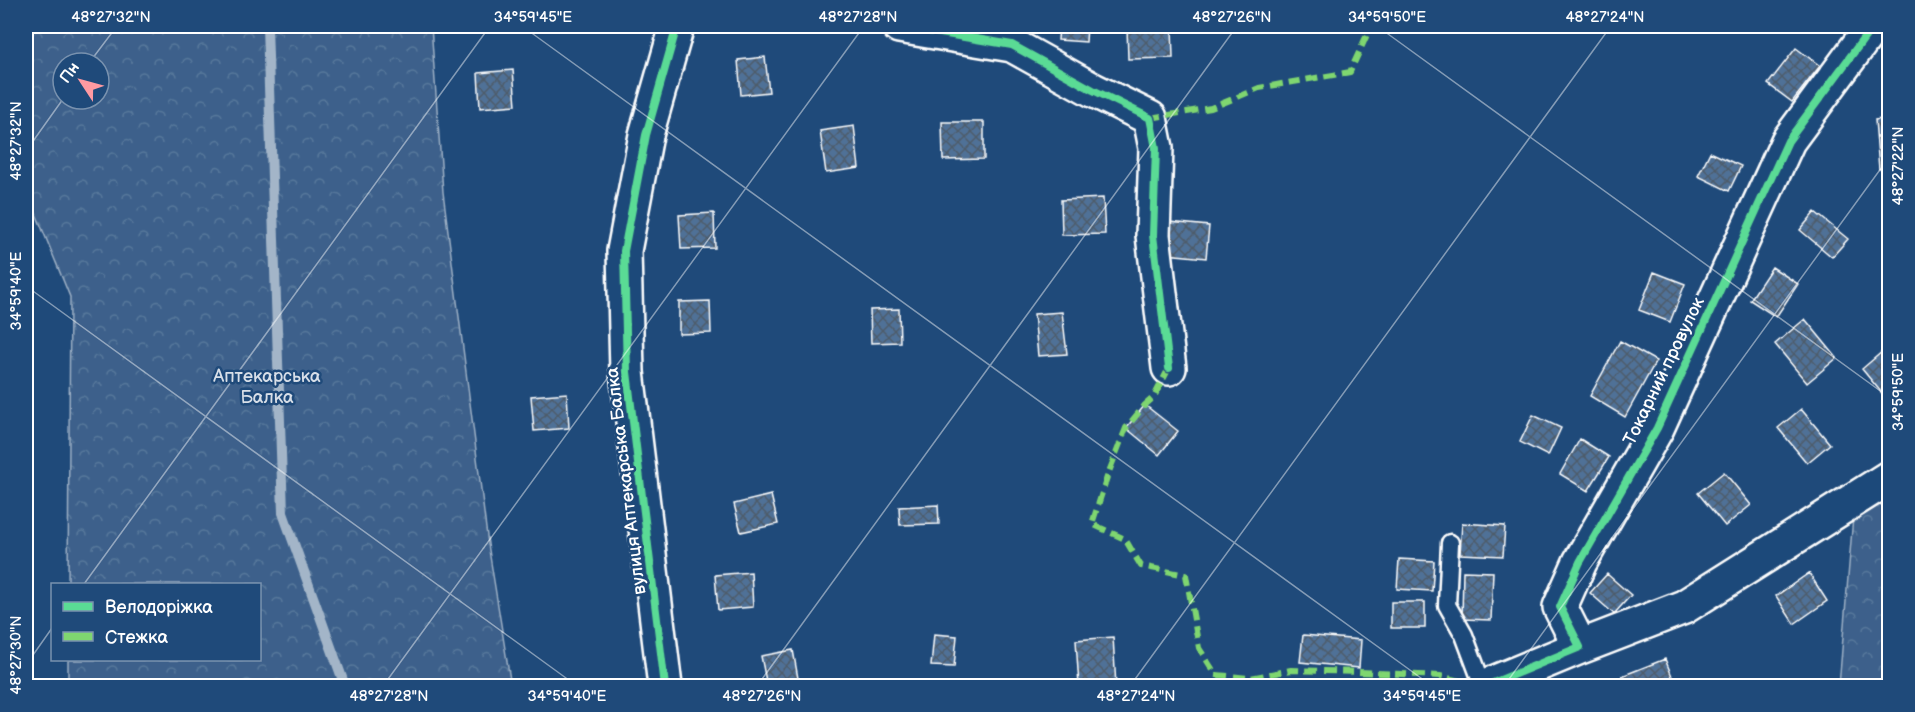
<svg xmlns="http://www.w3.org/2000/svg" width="1915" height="712" viewBox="0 0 1915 712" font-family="'Balsamiq Sans',sans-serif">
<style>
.forest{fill:url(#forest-crowns);stroke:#9eb0c5;stroke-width:1.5;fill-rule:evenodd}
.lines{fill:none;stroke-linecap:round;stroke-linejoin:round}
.stream{stroke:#a3b5c8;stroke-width:10}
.building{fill:url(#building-cross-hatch);stroke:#fff;stroke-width:1.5}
.lane-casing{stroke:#fff;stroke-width:21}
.street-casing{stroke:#fff;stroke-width:38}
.lane{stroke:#1f4a7a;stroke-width:16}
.street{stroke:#1f4a7a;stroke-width:33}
.quiet{stroke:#7fd670;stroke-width:6;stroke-dasharray:12 6;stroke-linecap:butt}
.cycleway-casing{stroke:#1f4a7a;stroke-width:11}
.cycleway{stroke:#5adb95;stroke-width:8}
.ticks{fill:none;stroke:#fff;stroke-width:1.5;stroke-opacity:0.45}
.labels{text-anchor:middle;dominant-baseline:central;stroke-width:5;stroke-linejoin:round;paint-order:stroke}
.street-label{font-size:18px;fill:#fff;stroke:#1f4a7a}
.park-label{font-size:18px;fill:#d8dfe8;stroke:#1f4a7a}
.neatline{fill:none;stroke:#fff;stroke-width:2}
.ticks-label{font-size:15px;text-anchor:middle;fill:#fff}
</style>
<defs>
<pattern id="forest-crowns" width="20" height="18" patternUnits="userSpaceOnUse" patternTransform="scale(1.5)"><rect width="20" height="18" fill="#3c618b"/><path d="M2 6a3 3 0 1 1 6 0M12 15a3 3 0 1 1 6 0" fill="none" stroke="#59799c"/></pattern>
<pattern id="building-cross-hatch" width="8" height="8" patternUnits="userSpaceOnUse" patternTransform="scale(1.5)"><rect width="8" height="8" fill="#507197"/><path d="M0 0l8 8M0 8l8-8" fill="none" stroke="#4e5b6a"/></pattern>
</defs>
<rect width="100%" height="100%" fill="#1f4a7a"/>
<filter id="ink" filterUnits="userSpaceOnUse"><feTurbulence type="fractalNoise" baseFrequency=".0167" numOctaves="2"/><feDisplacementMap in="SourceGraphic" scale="12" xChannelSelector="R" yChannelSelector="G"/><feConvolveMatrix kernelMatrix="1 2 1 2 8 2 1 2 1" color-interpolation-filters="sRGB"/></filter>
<g filter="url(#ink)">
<path class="forest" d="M26,26H431L443,192L488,544L511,686H68V660H260V584H68L70,297L26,189ZM63,63H99V99H63Z
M1889,495V686H1839L1853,517Z"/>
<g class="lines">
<path class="stream" d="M267,26L283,513L345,686"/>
</g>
<path class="building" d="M1059,26H1087L1086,42L1058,40Z
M1172,26L1173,58L1128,59L1127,27Z
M1796,48L1820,66L1792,102L1768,84Z
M765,57L769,92L741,95L738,60Z
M513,70L516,105L480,108L478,73Z
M1890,118V168L1879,169L1875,120Z
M942,122H984V159L943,160Z
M854,126L859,168L826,173L820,131Z
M1710,152L1741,166L1729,191L1698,176Z
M1103,198L1105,234L1062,235L1061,200Z
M1815,212L1848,239L1832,257L1800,230Z
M714,213L715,248L681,249L679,215Z
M1169,222L1209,226L1206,258L1166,254Z
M1772,267L1798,284L1776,317L1750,300Z
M1654,272L1685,284L1670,322L1639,310Z
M710,301L711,333L679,334V302Z
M899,309L900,342L871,343L870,310Z
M1062,312L1067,354L1038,356L1034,314Z
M1805,319L1837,358L1807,383L1775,344Z
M1620,341L1656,361L1625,417L1590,396Z
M1883,351L1890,358V403L1862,369Z
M567,393L569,428L534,431L531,396Z
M1145,405L1178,431L1159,455L1126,428Z
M1801,409L1830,444L1807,463L1778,428Z
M1533,415L1561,428L1548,456L1520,442Z
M1580,439L1609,457L1588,491L1560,474Z
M1724,472L1751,505L1725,526L1698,493Z
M771,495L778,524L741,532L734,504Z
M938,505L939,524L900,525L899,507Z
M1462,523L1505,526L1503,556L1460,554Z
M1399,559L1434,561L1432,591L1397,589Z
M1463,571L1493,572L1491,620L1462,619Z
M751,572L753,607L718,610L715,575Z
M1809,573L1827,601L1794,624L1776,596Z
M1607,574L1631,595L1614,614L1590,593Z
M1391,602H1425V628H1391Z
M934,634L957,636L954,667L931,666Z
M1303,635L1361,640L1359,668L1300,662Z
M1113,637L1116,686H1079L1076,640Z
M793,650L799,684L782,686H767L761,656Z
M1665,659L1676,686H1626L1622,676Z
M1269,682H1295V686H1269Z"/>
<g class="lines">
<defs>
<path id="lane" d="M1450,543L1447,605L1464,635L1483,686"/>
<path id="street" d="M899,26L1012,45L1093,90L1150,118L1156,148L1153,235L1169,368
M1580,647L1684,607L1890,477
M665,686L627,372L624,251L646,135L677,26
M1486,686L1580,647L1560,607L1580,562L1657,428L1788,141L1873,26"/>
</defs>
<use href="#lane" class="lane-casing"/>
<use href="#street" class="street-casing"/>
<use href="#lane" class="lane"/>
<use href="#street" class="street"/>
<path class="quiet" d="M1150,118L1211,108L1259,88L1350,72L1371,26
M1169,368L1154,397L1145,405L1126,428L1107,477L1092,524L1125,539L1141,566L1186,575L1199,648L1216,675L1250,678L1291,670L1359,672L1440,676L1480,686"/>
<defs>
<path id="cycleway" d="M899,26L1012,45L1093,90L1150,118L1156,148L1153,235L1169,368
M665,686L627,372L624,251L646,135L677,26
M1486,686L1580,647L1560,607L1580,562L1657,428L1788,141L1873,26"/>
</defs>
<use href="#cycleway" class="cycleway-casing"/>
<use href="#cycleway" class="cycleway"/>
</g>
</g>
<path class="ticks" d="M522,26L1432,686M1377,26L1890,398M89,63L117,26M26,151L63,99M26,286L577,686M84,584L490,26M26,665L52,628M383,686L864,26M757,686L1237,26M1130,686L1611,26M1504,686L1890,156M1877,686L1890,670"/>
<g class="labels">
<g class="street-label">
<text transform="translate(1664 371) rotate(-64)">Токарний провулок</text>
<text transform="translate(626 481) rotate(-97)">вулиця Аптекарська Балка</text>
</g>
<g class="park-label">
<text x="267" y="376">Аптекарська<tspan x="267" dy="21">Балка</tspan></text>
</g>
</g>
<rect width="1915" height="712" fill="none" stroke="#1f4a7a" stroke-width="66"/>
<rect x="51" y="583" width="210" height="78" fill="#1f4a7a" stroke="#7992af" stroke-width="1.5"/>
<rect x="63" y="602" width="30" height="9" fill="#5adb95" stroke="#7992af" stroke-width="1.5"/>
<text x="105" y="613" font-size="18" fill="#ffffff">Велодоріжка</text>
<rect x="63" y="632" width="30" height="9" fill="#7fd670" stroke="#7992af" stroke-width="1.5"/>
<text x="105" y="643" font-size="18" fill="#ffffff">Стежка</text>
<g transform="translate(81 81) rotate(306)"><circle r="28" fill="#1f4a7a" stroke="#7992af" stroke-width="1.5"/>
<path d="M0-4.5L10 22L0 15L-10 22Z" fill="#ff9aa2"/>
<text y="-9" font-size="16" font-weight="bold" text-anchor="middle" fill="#ffffff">Пн</text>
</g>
<rect x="33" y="33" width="1849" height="646" class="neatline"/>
<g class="ticks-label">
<text x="111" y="22">48°27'32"N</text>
<text x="533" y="22">34°59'45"E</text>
<text x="858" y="22">48°27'28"N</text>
<text x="1232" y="22">48°27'26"N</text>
<text x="1387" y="22">34°59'50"E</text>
<text x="1605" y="22">48°27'24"N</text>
<text transform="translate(16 141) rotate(-90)" y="5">48°27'32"N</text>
<text transform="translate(1898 166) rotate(-90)" y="5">48°27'22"N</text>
<text transform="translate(16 291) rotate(-90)" y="5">34°59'40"E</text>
<text transform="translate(1898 392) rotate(-90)" y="5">34°59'50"E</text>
<text transform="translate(16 655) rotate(-90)" y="5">48°27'30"N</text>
<text x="389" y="701">48°27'28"N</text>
<text x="567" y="701">34°59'40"E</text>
<text x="762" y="701">48°27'26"N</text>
<text x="1136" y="701">48°27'24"N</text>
<text x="1422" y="701">34°59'45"E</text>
</g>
</svg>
